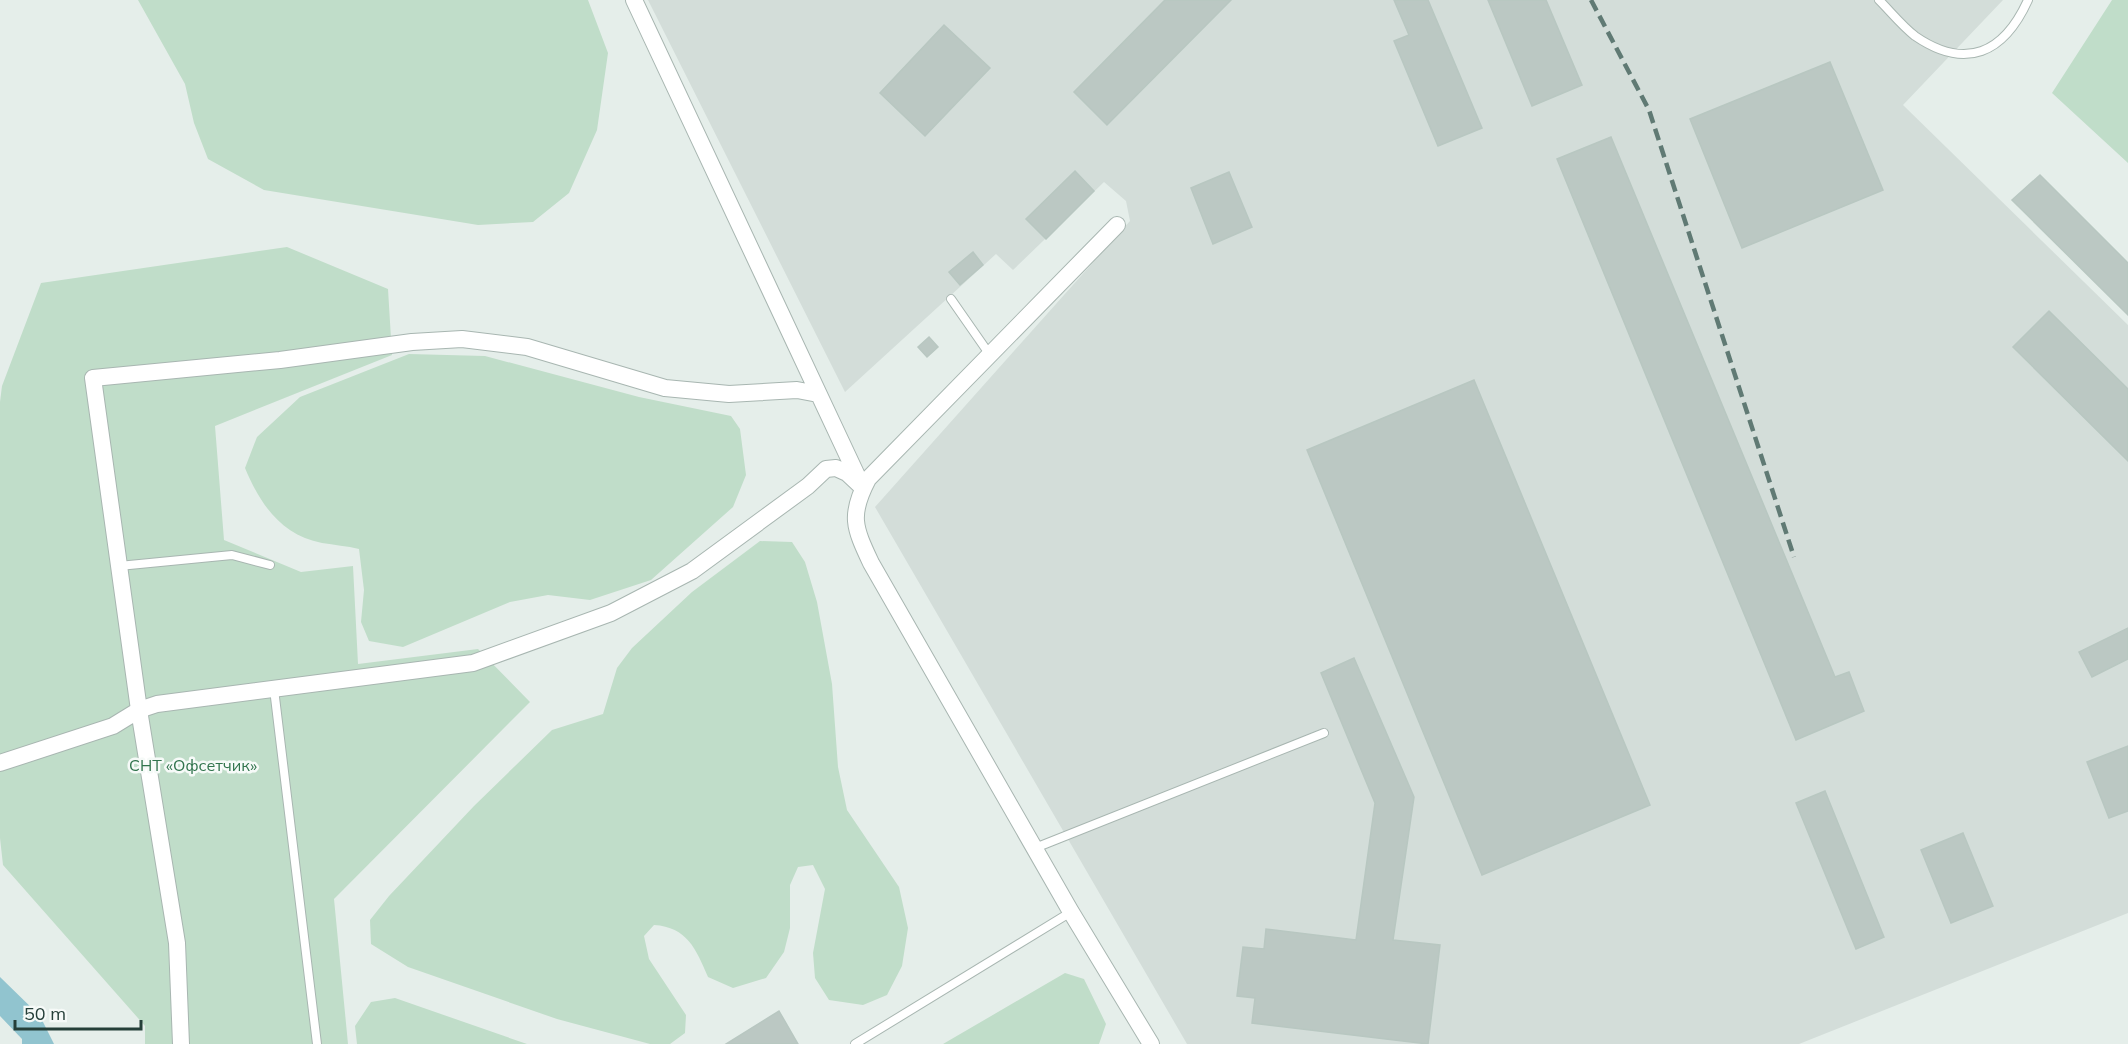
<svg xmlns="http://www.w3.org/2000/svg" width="2128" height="1044" viewBox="0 0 2128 1044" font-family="Mulish,sans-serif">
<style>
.built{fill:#d3ddd9}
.green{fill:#c0ddc9}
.water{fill:#91c4cf}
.building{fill:#bbc8c3;stroke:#b8c7c1;stroke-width:1.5}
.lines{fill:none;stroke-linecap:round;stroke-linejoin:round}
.lane-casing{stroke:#a8b6b1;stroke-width:10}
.street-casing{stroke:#a8b6b1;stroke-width:18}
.lane{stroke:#fff;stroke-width:8}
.street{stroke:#fff;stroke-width:16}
.rail{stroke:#607a74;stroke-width:4.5;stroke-dasharray:12 6;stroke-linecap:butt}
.labels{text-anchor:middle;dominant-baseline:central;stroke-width:5;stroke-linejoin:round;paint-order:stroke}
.park-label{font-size:16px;fill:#31744d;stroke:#f6faf8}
</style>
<rect width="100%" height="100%" fill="#e5eeea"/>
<path class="built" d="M648,0H2003L1903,105L2128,325V913L1799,1044H1187L875,507L1130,221L1126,201L1104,182L1013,270L996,254L845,392Z"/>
<path class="green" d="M138,0H588L608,53L597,130L569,193L533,222L478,225L264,190L208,159L194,123L185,84Z
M2112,0H2128V163L2052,93Z
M287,247L388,289L392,355L215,426L224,540L301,572L353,566L358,664L478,649L530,702L334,899L348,1044H145V1026L3,865L0,838V402L2,386L41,283Z
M409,354L485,356L639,397L731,416L740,429L746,475L733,507L651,580L590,600L548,595L510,602L403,647L369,641L361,622L364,590L359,549C347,546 334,545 322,543C281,535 260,504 245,468L257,437L300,397Z
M760,541L792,542L805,562L817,602L832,684L838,767L847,810L899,887L908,928L902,966L887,995L863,1005L829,1000L815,978L813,953L825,889L813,865L798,867L790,885V928L784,952L766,978L733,988L708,977C696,949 687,927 654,925L644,936L649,959L686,1015L685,1033L670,1044H650L557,1019L408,967L371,944L370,920L389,896L474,806L552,730L603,714L617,668L632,648L692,592Z
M1065,973L1084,979L1106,1024L1099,1044H943Z
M395,998L527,1044H357L355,1026L371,1002Z"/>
<path class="water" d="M0,977L40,1016L54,1044H22V1039L0,1016Z"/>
<path class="building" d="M1165,0H1231L1107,125L1074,92Z
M1394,0H1428L1482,128L1438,146L1394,41L1409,35Z
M1488,0H1546L1582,85L1532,106Z
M944,25L990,68L925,136L880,93Z
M1830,62L1883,190L1742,248L1690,119Z
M1611,137L1835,677L1849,672L1864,711L1796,740L1557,159Z
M1075,171L1094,191L1046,239L1026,219Z
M1229,172L1252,227L1213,244L1191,188Z
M2040,175L2128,263V315L2012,200Z
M973,252L983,265L960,285L949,272Z
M2049,311L2128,389V461L2013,347Z
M929,337L938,347L927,357L918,347Z
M1474,380L1650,805L1482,875L1307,450Z
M2128,628V659L2092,677L2079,652Z
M1354,658L1414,797L1393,940L1440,945L1428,1044L1252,1023L1255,998L1237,996L1243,947L1264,949L1266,929L1356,940L1375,803L1321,673Z
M2128,746V811L2109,818L2087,762Z
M1825,791L1884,937L1856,949L1796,803Z
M1963,833L1993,906L1951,923L1921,850Z
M779,1011L798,1044H726Z"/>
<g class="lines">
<defs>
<path id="lane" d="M1879,0C1890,11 1902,26 1915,36C1966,71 2004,53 2028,0
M951,299L990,355
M119,566L232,555L270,565
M274,689L317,1044
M1035,848L1324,733
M855,1044L1071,912"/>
<path id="street" d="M634,0L860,482
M1117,225L868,479C849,515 854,527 871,563L1071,912L1151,1044
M0,763L113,726L139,710L93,378L280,360L412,342L462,339L527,347L665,388L729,394L797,390L818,394
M181,1044L177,943L139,710L157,704L473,663L611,613L692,571L808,486L826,469L836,468L847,473L863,488"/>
</defs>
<use href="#lane" class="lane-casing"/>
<use href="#street" class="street-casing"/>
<use href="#lane" class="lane"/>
<use href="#street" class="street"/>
<path class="rail" d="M1591,0L1649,110L1794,557"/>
</g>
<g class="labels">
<g class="park-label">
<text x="193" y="765">СНТ «Офсетчик»</text>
</g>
</g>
<path d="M15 1020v9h126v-9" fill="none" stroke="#253f39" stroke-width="3"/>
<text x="24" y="1020" font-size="18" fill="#253f39" stroke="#f6faf8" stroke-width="4.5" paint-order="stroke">50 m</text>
</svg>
